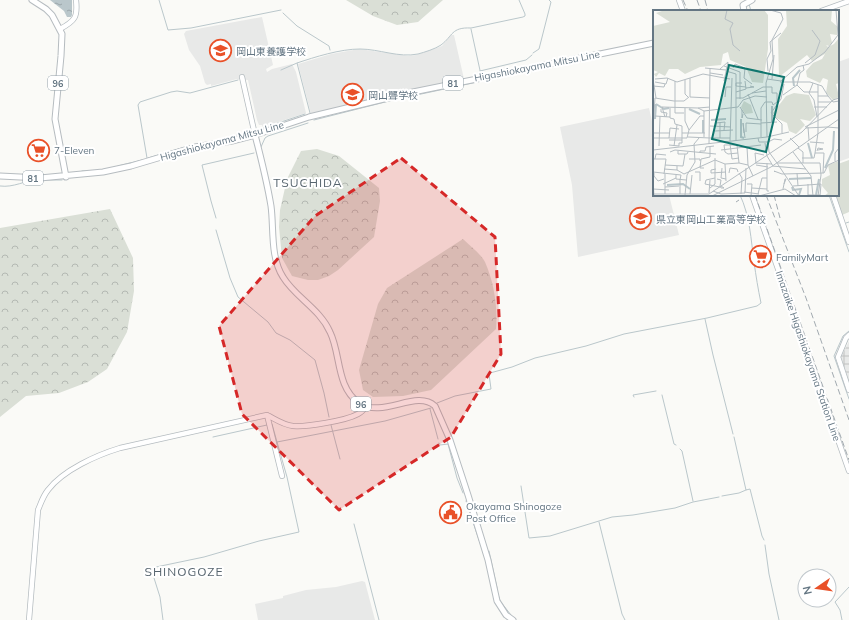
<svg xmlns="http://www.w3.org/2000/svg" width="849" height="620" viewBox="0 0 849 620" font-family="Mulish,'Noto Sans JP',sans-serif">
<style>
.built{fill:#e8e9e8}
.industrial{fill:url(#industrial-grid)}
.forest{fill:url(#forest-crowns)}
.pitch{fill:#dadfd6}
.water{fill:url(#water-ripples)}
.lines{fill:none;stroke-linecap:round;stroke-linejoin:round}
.stream{stroke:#bac7cb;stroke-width:1}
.secondary-casing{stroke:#b5bcc0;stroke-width:6}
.primary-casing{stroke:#b6bcc0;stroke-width:7}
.secondary{stroke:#fff;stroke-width:4.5}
.primary{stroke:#fff;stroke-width:5}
.rail{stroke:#a2aab0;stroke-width:1;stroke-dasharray:6 3;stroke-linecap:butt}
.marked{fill:#d62828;fill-opacity:0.2;stroke:#d62828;stroke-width:3;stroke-dasharray:8 5;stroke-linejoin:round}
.labels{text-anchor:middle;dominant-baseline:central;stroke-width:4;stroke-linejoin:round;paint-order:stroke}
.shield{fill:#fff;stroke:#929fa8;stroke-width:1}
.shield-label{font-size:9px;font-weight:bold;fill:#647683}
.poi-label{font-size:10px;fill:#647683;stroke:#fff;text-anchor:start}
.street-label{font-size:10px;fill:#647683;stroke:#fff}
.quarter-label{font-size:12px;letter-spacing:1px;fill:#56646e;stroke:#fff}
.inset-river{fill:none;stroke:#bac7cb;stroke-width:2}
.inset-road{fill:none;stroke:#b5bdc2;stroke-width:1}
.view{fill:#0f766e;fill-opacity:0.15;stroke:#0f766e;stroke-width:2}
.inset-edge{fill:none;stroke:#647683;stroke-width:2}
</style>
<defs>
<pattern id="industrial-grid" width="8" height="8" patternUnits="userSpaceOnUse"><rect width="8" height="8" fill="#e8e9e8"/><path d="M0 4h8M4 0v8" fill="none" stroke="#c0c1c1"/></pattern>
<pattern id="forest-crowns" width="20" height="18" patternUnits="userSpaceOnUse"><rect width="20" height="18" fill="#dadfd6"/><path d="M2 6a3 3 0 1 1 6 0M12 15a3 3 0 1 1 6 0" fill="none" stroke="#b4b9b3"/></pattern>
<pattern id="water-ripples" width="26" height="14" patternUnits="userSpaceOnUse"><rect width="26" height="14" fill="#bac7cb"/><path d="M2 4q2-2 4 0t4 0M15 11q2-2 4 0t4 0" fill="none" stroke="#9ba6aa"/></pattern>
</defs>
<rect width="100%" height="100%" fill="#fafaf7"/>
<path class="built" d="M262,17L273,65L266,69L267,72L272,69L292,64L296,72L306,113L263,127L262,125H259L257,120L248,80L237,79L211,86V84L207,85L205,83L200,66L189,50L184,34L186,31Z
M451,35H454L464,79L386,96L311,114L298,64L331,54L359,49L408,56L416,55L442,46Z
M849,58V158L838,162V62Z
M649,108L654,130V195H669L679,235L578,257L572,185L560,127Z
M362,581L365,582L375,620H258L255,604L283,598V596L306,590L336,587Z"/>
<path class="industrial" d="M849,341V381L841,357Z"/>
<path class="forest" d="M346,0H443L418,22L397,25L373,16Z
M317,149L339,156L379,188L380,201L374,237L338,270L329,276L318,280H308L292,276L282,258L279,227L280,210L287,179L301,151Z
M110,209L133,258L134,291L127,332L107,369L88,382L59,393L26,396L0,417V228Z
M463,239C470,246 481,254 485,262C494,282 498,308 496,329L431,390L403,396L373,397L363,390L359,370L378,304L387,288Z"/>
<path class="pitch" d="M849,160V212L842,215L835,195H838V164Z"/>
<path class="water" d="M50,0H72V15L71,17H67L64,11Z"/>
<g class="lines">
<path class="stream" d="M159,0L168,30L191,28L281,10
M749,4L751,11
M283,13L297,26L329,46L330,50
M471,29L481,75
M533,53L539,49L551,2L549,0
M281,70L297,63
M480,71L526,60L532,55
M310,113L297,63C315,57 340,49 360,49C379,49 399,58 418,54C425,52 435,49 441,45C453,36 451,27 471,28L523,17L525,16V14L519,0
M314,120L393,100L482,81
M263,128L305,114
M207,143L245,133
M261,147L265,138L268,136L308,123
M147,158L138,105L140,102L171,92L177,91L190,93L238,80
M148,158L188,146
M118,166L142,160
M82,171H90
M42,180H62
M0,186C14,188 25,180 38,180
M829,195L849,252
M216,218L211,201L202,165L254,153
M846,223L849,222
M216,230L230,278L238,297L268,322L276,333L290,340L315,360L324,393L329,417
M705,319L713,355L733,434
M849,331L843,336L834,356L849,399
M662,395L674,444L676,445
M634,397L633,395L656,391
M437,403L455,396L491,389L489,374L490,373L512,367L535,358L586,346L624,334L707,318L757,306L761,303C758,289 756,276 754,262C751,240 750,216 740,195
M430,409L438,439
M272,424L277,442
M331,425L340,459
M213,437L267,425
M734,437L746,490L750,489L762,536L764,540
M439,443L440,445L448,444L457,478L463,493
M680,449L682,451L693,501
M521,486L529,538L550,536L612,517L633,515L675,508L693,502L719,497
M722,496L739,493L746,490
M466,501L480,543
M599,522L622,614L625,620
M354,524L379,620
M765,545L769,574L779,620
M489,551L497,588
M499,597L500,601L511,615
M163,620L160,597L154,578L156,567L204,557L259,541L299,532L287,477L277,442L385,421L431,408
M842,620L840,610L835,602L849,587"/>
<defs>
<path id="secondary" d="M679,0L683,11
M821,11L849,1
M60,29C75,21 78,17 76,0
M242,77L255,135
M752,195L849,471
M833,195L849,242
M849,335L846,338L838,357L849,390
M267,415L282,476
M29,620L38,510C41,503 43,496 48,490C63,470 97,455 120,448L267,415C275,419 283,425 293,426C306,427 345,421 358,414C362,412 364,410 366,406"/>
<path id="primary" d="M32,0L46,9L52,15L62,34L61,56L55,119L66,177
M744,11L743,5L752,0
M255,135C261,158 267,182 271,206C274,228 270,257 283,277C295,297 320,309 330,332C341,354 336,387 359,403C383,419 416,389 435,406L450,440L468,495L488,560L497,601L506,615L513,620
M0,176L40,178L103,172L131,166L195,147L232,141L255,135L309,117L413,92L654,43"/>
</defs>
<use href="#secondary" class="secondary-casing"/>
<use href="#primary" class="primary-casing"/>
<use href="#secondary" class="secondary"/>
<use href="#primary" class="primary"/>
<path class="rail" d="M683,0L688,11
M697,0L701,11
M705,0L708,11
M755,195L849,460
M766,195L806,298L849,420
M774,195L780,218
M736,202L739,200"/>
</g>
<path class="marked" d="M401,158L495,237L501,354L451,437L339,510L242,414L219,326L315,216Z"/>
<defs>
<symbol id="school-ring" viewBox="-11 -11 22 22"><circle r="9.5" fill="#fff" stroke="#e95129" stroke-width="1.5"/><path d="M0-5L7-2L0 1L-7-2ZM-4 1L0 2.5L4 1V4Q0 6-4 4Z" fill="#e95129"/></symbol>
<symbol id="supermarket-ring" viewBox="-11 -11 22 22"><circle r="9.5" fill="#fff" stroke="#e95129" stroke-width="1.5"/><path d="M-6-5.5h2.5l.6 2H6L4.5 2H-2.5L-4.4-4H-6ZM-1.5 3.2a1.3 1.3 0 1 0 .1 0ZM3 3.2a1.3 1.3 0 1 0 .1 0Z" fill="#e95129"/></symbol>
<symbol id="civic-ring" viewBox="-11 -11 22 22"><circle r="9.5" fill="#fff" stroke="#e95129" stroke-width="1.5"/><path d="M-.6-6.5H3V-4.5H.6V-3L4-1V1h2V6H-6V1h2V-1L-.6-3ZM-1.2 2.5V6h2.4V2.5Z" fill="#e95129"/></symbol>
</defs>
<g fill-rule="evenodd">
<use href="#school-ring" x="208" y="38" width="25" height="25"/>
<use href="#school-ring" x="340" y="82" width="25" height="25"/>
<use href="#supermarket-ring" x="26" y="138" width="25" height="25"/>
<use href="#school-ring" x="628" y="206" width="25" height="25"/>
<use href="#supermarket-ring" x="748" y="244" width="25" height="25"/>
<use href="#civic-ring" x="438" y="500" width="25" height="25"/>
</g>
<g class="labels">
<g class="shield">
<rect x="48" y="76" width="20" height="14" rx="3"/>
<rect x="443" y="76" width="20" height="14" rx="3"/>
<rect x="23" y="171" width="20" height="14" rx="3"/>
<rect x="351" y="397" width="20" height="14" rx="3"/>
</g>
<g class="shield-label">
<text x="58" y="83">96</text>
<text x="453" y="83">81</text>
<text x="33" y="178">81</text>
<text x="361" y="404">96</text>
</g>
<g class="poi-label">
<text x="236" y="51">岡山東養護学校</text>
<text x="368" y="95">岡山聾学校</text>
<text x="54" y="150">7-Eleven</text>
<text x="656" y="219">県立東岡山工業高等学校</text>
<text x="776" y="257">FamilyMart</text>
<text x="466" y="506">Okayama Shinogoze<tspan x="466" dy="12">Post Office</tspan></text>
</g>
<g class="street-label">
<text transform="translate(537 66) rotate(-11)">Higashiokayama Mitsu Line</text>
<text transform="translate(222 141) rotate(-15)">Higashiokayama Mitsu Line</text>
<text transform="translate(808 356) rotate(71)">Imazaike Higashiokayama Station Line</text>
</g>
<g class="quarter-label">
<text x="308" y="182">TSUCHIDA</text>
<text x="184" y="571">SHINOGOZE</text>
</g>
</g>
<g transform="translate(653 10)">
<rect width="186" height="186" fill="#fafaf7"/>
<path d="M12,0H111L115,5V39L110,73L99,72L93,57L77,50L75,42L70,44L68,55L47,57L32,64L25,59H16L12,66L6,63L3,67L1,64L5,62L0,60V16L17,12L3,3ZM133,0H179L178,11L185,17L184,25L177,24L179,33L176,36L173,35L175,37L181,34L186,28V73L183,74L186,87L180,90L173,83L175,70L173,69L170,68L167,73L154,67L153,61L160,53L169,49L172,44L159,51L154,45L126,67L125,29L134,16ZM141,83L156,85L163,105L157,111L147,109L152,115L143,124L136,121L134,113L123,108L120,103L133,86ZM91,91L98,95L100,103L92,104L88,97ZM186,151V186H171L175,183L169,176V169L177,165L175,155Z" fill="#dadfd6"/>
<path class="inset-river" d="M141,76L140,68L147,60M3,94L11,99L16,98M36,99L47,104M2,109L3,94M88,109V127L91,128M58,110L73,109M119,112V96M50,123V110M155,133L159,148M172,158L180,140L181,121M136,169L158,168M14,175L30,174L37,179M139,177L140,180L148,179L146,185M163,185L166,169"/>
<path class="inset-road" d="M74,0L72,9L80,13L77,19L80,35L87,41M152,53L162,45L167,31L159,20M71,56L87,62V89M52,58L73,60M80,58L82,54L92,58L91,68L99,74M67,59L75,52L71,71M73,61L83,64V131M115,61L114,49L118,41L117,32L128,23M57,63L70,65M37,68V87L57,88M0,69L3,88M2,69L14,68L24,72L50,64L77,69M114,69L128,71L144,57L156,54L172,42L185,25L183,0M119,69L121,45M32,70V84L35,87M22,71V103H31M2,72L13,74L15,68M127,72H157L169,76L175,86M89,73H83V76L93,77M160,73L156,83L161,90L164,107M144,75L151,82H165M165,75V123L162,143H171L170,163M0,76L11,77L12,74M93,78L101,77L97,76M83,82L93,79L92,71M99,83L113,81M95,84L105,109M130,85L144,75L147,63L151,60L150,55M165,86H175L180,92L186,91M72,87L73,77H78M83,88H90L110,77H119V83H124V92L120,95L119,92H112L108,98V127M21,91H31L36,87M165,92H178M87,97L94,108L109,110M161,97H174M32,98V111L36,120M45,98L57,97M8,99V102L14,103L13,107M89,100V108L90,104M2,106L17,107M51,106V127M12,107L9,97L45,98L51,101M108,113L124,112M57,116L78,117M63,116V113L72,112L71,120M152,117L186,100M155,117L156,130M174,117L186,118M153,118L174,117M0,119L2,88L21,91M62,121L80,120M93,122V113L108,114M0,123H17M29,123H52M91,123L90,113L92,128M129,123V114L118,103L128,89L131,74M35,127L57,128M114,127L136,122M0,128H34L36,120L47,106H51V101L85,97L90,90L102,86L114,87M16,128L17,118L26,119M57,128H77M67,128V113M105,128L106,132H115L116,142L124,153M137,128L146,137M16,130H29M77,131L79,68M115,132L121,129L129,130M157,132L171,133M112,133L114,146L120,156M56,134L57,59M77,134L79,149L86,148M16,135L26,136V133H29V116L22,114L21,109L17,108V98M6,136L7,106M21,136L24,115M94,137L95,155M84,138L108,135M145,138L150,142V153M0,140L114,127L113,73L120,49L119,30L130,9L128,3L117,0M68,140L84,138M25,141V144H34L35,142M164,141L165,138L170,139L165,140M17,142L22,140L63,144M140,142L158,166L160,186M47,143V141H52L53,137L61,136M85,143L75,144L72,142L71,135H84L86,153L95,155L100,166M149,148H161L162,143M0,149H13L11,164M2,149L3,144L13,145M36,149H47V151M62,150L72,154L73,171M182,151V143L186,138M102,153L119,154M103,153L102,143L111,145M114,153V181H116M124,153L146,186M125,153H167L168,165M72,154L86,153M12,155L30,156L32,144M103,155L115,157M24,156V160L31,164L62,150M119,156L153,159M51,158H47L48,149L57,147V137M69,158L68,168L73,169M11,159L24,160M63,159L58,160V163L73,162M0,162L28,165L27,170M42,162H47V171M122,162L121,161L129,164L171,163L175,155L186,150M1,163V166L5,171L11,169M76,163L77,158L84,159L85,162M86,163L89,168L88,184M144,163L145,176M12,164V184M23,165V169L33,170M62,168L53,170L52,174L67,177M64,169L68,170L67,176L68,178H71L68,176M0,173L1,185M10,174L23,168M94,174H99L98,186M155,174V185H167M140,176L168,174L167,186M12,177L26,176M57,178L62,174V148M99,178L114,179M0,179L16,180M130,179L132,169H133L131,174M60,181L68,184L92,183L93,158M91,182L106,184M56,183L57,170M0,184H56L149,122L180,90L186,88M27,184V169M37,184L39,165M105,184L109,168H114M32,185L34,165L42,152L41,134L46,128M59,186L118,157L186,109M106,186L132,179L143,186M165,186L168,165"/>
<path class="view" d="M76,55L131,67L113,142L59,129Z"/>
<rect width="186" height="186" class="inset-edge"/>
</g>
<g transform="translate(817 588) rotate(257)"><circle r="19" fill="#ffffff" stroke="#c1c8cd"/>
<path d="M0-3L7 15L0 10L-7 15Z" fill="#e95129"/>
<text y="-6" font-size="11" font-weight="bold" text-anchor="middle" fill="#647683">N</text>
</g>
</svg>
